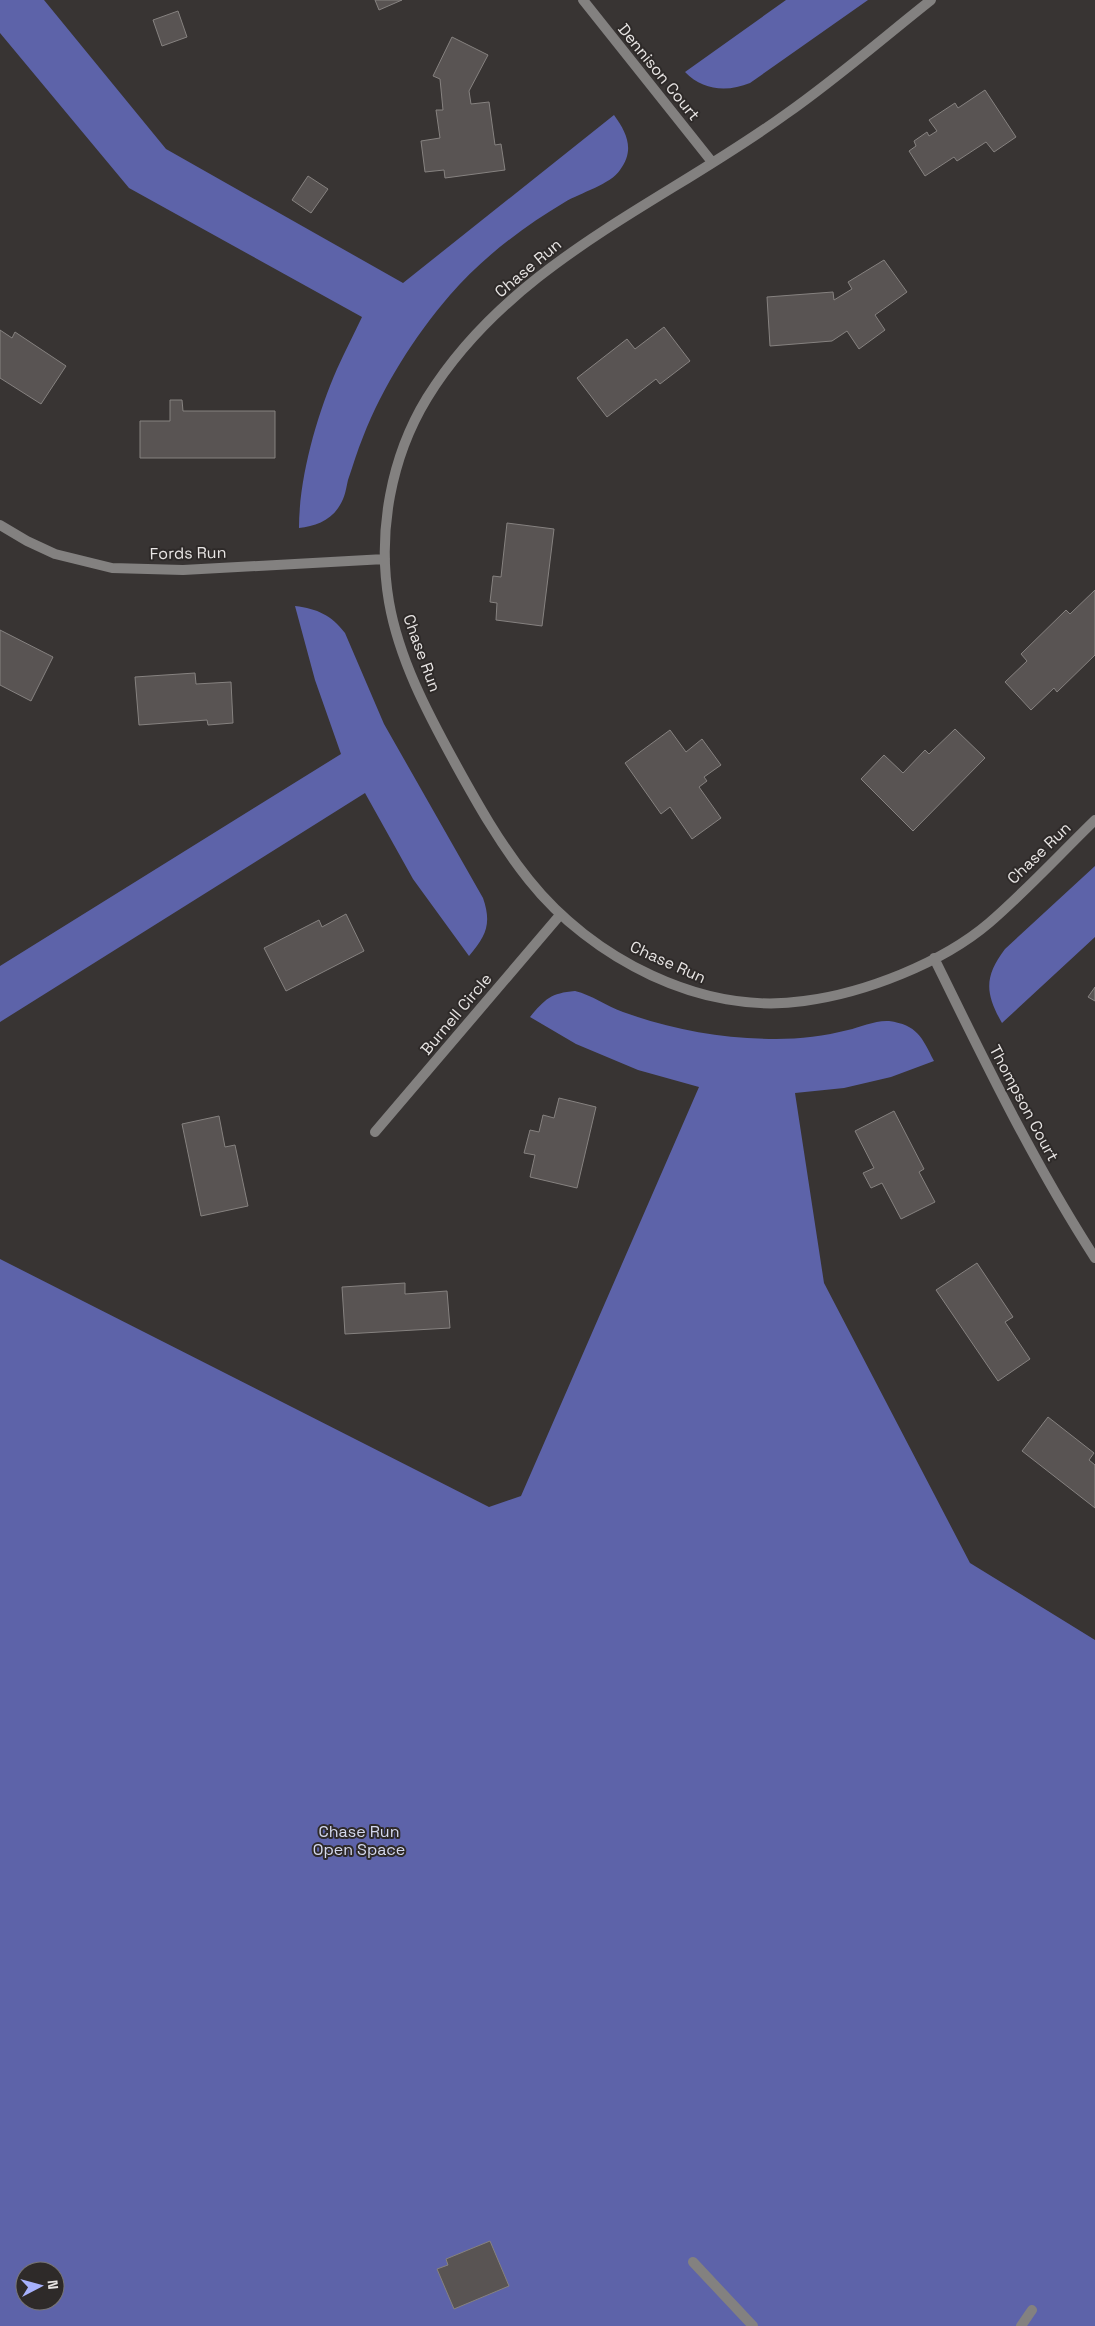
<svg xmlns="http://www.w3.org/2000/svg" width="1095" height="2326" viewBox="0 0 1095 2326" font-family="'Space Grotesk',sans-serif">
<style>
.forest{fill:#5d63a9;fill-rule:evenodd}
.building{fill:#595453;stroke:#868280}
.lines{fill:none;stroke-linecap:round;stroke-linejoin:round}
.lane{stroke:#838180;stroke-width:10}
.street{stroke:#838180;stroke-width:10}
.labels{text-anchor:middle;dominant-baseline:central;stroke-width:4;stroke-linejoin:round;paint-order:stroke}
.street-label{font-size:16px;fill:#e8e5e4;stroke:#2e2a29}
.park-label{font-size:16px;fill:#d5d9ed;stroke:#2e2a29}
</style>
<rect width="100%" height="100%" fill="#383433"/>
<path class="forest" d="M0,0H44L166,149L403,283L614,115C627,133 635,150 620,170C611,184 580,193 565,202C523,227 482,258 450,295C414,337 383,386 363,437C357,451 353,466 348,480C346,489 345,497 340,505C331,521 315,526 299,528C299,477 317,415 337,369C345,351 354,334 362,317L129,188L0,33Z
M786,0H868L750,83C728,92 703,91 685,72Z
M295,606C318,609 331,615 345,633L384,724L483,898C492,924 486,936 469,956L413,879L365,793L0,1022V966L341,754L315,680Z
M1095,866V937L1002,1023C985,993 984,977 1005,949Z
M575,991C592,995 606,1006 623,1012C673,1030 723,1039 776,1039C800,1039 825,1036 848,1030C860,1027 876,1020 889,1021C917,1025 922,1037 934,1061L891,1077L844,1088L795,1093L824,1283L970,1563L1095,1640V2326H0V1259L489,1507L521,1496L699,1087L638,1070L576,1044L530,1017C545,999 551,993 575,991ZM25,2271H55V2301H25Z"/>
<path class="building" d="M375,0H402L379,10Z
M178,11L187,37L162,46L153,20Z
M452,37L488,55L469,91L471,104L489,102L495,145L501,144L505,170L445,178L444,170L425,172L421,141L440,138L436,110H443L440,79L433,76Z
M985,90L1016,137L994,152L986,142L957,161L954,157L925,176L909,151L916,146L914,141L927,132L929,136L937,131L929,120L955,103L958,108Z
M308,176L328,189L311,213L292,200Z
M884,260L907,292L875,315L885,330L859,349L847,331L832,341L770,346L767,297L833,292L834,300L852,289L848,282Z
M664,327L690,361L660,384L656,379L607,417L577,378L627,339L635,349Z
M0,330L12,338L15,332L66,366L41,404L0,378Z
M170,400H182L183,411H275V458H140V421H170Z
M507,523L554,529L542,626L496,620L497,603L490,602L493,576L501,577Z
M1095,590V655L1057,692L1054,688L1031,710L1005,682L1027,661L1021,654L1066,610L1070,614Z
M0,630L53,657L31,701L0,685Z
M195,673L196,684L231,682L233,723L208,725L207,720L139,725L135,677Z
M955,729L985,758L913,831L861,779L884,755L903,773L925,750L929,754Z
M670,730L686,752L702,739L721,765L704,777L707,781L699,787L721,818L692,839L670,807L661,814L625,763Z
M346,914L364,951L286,991L264,948L319,920L322,927Z
M1095,987V1001L1088,997Z
M559,1098L596,1107L577,1188L530,1177L535,1155L524,1153L530,1130L539,1132L543,1115L554,1118Z
M894,1111L924,1169L919,1172L935,1202L901,1219L882,1183L871,1188L863,1173L874,1168L855,1131Z
M219,1116L225,1147L235,1145L248,1206L201,1216L182,1124Z
M977,1263L1013,1317L1005,1322L1030,1359L998,1381L936,1290Z
M405,1283V1294L447,1291L450,1328L345,1334L342,1287Z
M1048,1417L1094,1453L1089,1460L1095,1465V1508L1022,1451Z
M490,2241L509,2286L454,2309L437,2269L448,2265L446,2259Z"/>
<g class="lines">
<path class="lane" d="M1021,2326L1032,2310"/>
<path class="street" d="M583,0L712,162
M931,0C883,38 836,79 786,114C662,204 511,262 427,398C391,457 377,532 389,602C399,659 427,712 455,763C477,803 500,844 529,880C591,958 702,1016 804,1001C865,993 942,963 989,923C1026,891 1060,854 1095,820
M0,525L27,541L55,554L112,568L183,570L385,559
M934,958C984,1060 1033,1162 1095,1258
M375,1132L560,915
M693,2262L753,2326"/>
</g>
<g class="labels">
<g class="street-label">
<text transform="translate(659 72) rotate(51)">Dennison Court</text>
<text transform="translate(528 268) rotate(-40)">Chase Run</text>
<text transform="translate(188 553) rotate(-1)">Fords Run</text>
<text transform="translate(422 653) rotate(70)">Chase Run</text>
<text transform="translate(1039 853) rotate(-44)">Chase Run</text>
<text transform="translate(668 962) rotate(24)">Chase Run</text>
<text transform="translate(456 1014) rotate(-50)">Burnell Circle</text>
<text transform="translate(1024 1103) rotate(62)">Thompson Court</text>
</g>
<g class="park-label">
<text x="359" y="1831">Chase Run<tspan x="359" dy="18">Open Space</tspan></text>
</g>
</g>
<g transform="translate(40 2286) rotate(84)"><circle r="24" fill="#2e2a29" stroke="#787574"/>
<path d="M0-4L9 19L0 12L-9 19Z" fill="#a7b1fc"/>
<text y="-8" font-size="14" font-weight="bold" text-anchor="middle" fill="#e8e5e4">N</text>
</g>
</svg>
